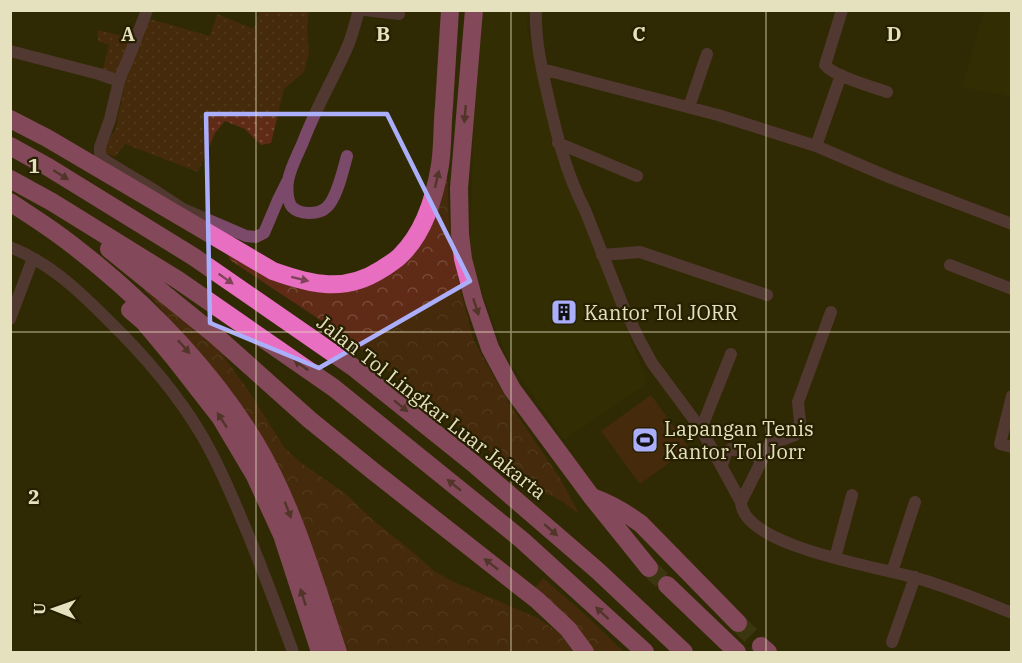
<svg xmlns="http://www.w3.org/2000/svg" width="1022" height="663" viewBox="0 0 1022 663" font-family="'IBM Plex Serif',serif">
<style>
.built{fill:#373104}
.grass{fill:url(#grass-dots)}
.forest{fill:url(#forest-crowns)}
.pitch{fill:#5f2b16}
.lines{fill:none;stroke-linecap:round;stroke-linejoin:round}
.highway-tunnel{stroke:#4b4520;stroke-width:18;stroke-dasharray:18 9;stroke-linecap:butt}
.street{stroke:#7b4969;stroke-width:12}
.highway{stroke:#e86ec1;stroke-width:18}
.oneway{fill:#7d4357}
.marked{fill:none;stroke:#abaffb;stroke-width:4.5;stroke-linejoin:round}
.grid{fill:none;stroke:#e5e0be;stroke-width:1.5;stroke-opacity:0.55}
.labels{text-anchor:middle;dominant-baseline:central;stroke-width:4.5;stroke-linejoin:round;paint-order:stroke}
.poi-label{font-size:20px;fill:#e5e0be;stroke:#262000;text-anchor:start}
.street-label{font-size:20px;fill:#e5e0be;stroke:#262000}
.grid-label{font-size:20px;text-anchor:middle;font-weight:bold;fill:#e5e0be;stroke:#262000;stroke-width:4.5;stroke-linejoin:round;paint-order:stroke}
</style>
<defs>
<pattern id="grass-dots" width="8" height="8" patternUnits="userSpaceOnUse" patternTransform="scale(1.5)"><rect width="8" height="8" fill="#5f2b16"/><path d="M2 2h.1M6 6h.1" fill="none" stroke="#764936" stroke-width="1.8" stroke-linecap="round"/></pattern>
<pattern id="forest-crowns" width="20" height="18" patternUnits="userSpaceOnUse" patternTransform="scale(1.5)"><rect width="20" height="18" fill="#5f2b16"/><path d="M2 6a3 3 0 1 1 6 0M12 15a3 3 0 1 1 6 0" fill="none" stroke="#764936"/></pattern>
</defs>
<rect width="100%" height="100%" fill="#302a04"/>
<path class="built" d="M457,11H528L527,28L553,142L648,383L564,440L507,358L470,260L476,13Z
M984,11H1011V97L962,87Z"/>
<path class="grass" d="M259,11H309L307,28L309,52L304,72L284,89L271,143L261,145L245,129L225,121L215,133L198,172L125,144L115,157L94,148L102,136L110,138L116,128L126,77L102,72L109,45L98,41L97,30L137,39L143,17L210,36L217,14L254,29Z"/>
<path class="forest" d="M447,170L449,219L454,257L460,288L474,341L507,400L560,478L579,514C568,506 556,495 542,493L408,386L340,333L230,260L228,255L262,273L380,279Z
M144,287L217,347L248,390L284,447L300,462L346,494L373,520L414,553L434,571L454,582L538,618L560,634L573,652H348L310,548L223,382L208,361L144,290Z
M543,578L588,617L624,652H590L571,627L536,587Z"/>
<path class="pitch" d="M651,395L689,448L640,484L601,431Z"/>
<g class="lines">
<path class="highway-tunnel" d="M649,568L667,585
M738,623L761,646"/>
<path class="street" d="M365,10L399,14
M536,10C535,38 541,66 547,92C556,133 566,173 585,210L623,306L640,341L652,363L701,429L741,502C743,547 880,567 916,578C949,587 980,600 1012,613
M842,10L825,65C833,76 873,87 887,92
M10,51L99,74L119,81L122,73L129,57L147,10
M542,69L718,115L816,146L891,178L1012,224
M119,81L110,119L100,147V153L101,157L109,163L154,190L183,209L246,236L256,237L264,233L278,200L288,180
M689,107L707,54
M558,143L637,176
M816,146L841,75
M347,156C343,170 337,198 327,207C319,215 300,215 292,207C287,201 287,188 288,181C290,168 298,154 303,142C315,110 332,81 346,50C352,38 355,23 359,10
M10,247C48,262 77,289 105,317C141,352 175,390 201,434C217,461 230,491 242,520C261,564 277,608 293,652
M602,255L640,252L767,295
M950,265L1012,289
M10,319L33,258
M1012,396L1000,444L1012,447
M701,429L731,354
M722,465L726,453L731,449L762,458
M741,502L770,444L795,435L800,422L798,402L831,312
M835,558L852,495
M892,572L915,502
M892,642L915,577"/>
<path class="highway" d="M474,10L459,188L460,234L463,259L474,301L490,348L512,389L591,496L649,568
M10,119L47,138L273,271C312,285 345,293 382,269C388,265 395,261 400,256C424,233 435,196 440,165C443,146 442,125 444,106C446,74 448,42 450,10
M10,146L48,167L194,257L353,367L474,464L598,571L684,652
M10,179L52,202L178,280L334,388L522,540L645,652
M10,202C28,214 46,225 63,238C74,246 85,255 95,263C157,314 213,373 255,442C293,505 315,583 338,652
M109,249L215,335L310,420L373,471L537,600L568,629L585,652
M130,310L144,322L174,358L220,417L255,476L282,535L320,652
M592,497C611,504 625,512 641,524L738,623
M667,585L737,652
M761,646L768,652"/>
</g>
<defs><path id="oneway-solid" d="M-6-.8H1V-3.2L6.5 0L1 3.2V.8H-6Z" transform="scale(1.5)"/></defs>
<g class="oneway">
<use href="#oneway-solid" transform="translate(465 114) rotate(95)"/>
<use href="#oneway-solid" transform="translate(61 175) rotate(32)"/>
<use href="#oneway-solid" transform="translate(437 179) rotate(-77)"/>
<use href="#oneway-solid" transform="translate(226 279) rotate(35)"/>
<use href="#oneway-solid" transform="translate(300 279) rotate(14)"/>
<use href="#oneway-solid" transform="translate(476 307) rotate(72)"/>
<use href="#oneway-solid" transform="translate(184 347) rotate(48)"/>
<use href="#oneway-solid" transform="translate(301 365) rotate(-145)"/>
<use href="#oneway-solid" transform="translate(401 406) rotate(39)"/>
<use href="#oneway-solid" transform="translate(222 420) rotate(-123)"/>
<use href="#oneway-solid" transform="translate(454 485) rotate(-141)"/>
<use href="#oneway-solid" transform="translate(288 510) rotate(69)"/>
<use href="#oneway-solid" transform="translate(551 530) rotate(41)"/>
<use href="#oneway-solid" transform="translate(491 564) rotate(-142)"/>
<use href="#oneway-solid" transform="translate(303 597) rotate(-108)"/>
<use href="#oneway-solid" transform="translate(602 613) rotate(-137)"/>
</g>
<path d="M0 0H1022V663H0ZM206,114H387L470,281L319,368L210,323Z" fill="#302a04" fill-opacity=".55" fill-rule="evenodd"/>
<path class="marked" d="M206,114H387L470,281L319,368L210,323Z"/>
<path class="grid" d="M256,10V652M511,10V652M766,10V652M10,332H1012"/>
<defs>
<symbol id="building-square" viewBox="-11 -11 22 22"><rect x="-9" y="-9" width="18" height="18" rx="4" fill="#abaffb" stroke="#262000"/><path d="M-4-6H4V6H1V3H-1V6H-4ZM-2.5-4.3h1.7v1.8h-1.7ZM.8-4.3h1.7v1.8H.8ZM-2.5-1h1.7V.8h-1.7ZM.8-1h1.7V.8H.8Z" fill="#111"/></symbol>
<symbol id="stadium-square" viewBox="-11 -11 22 22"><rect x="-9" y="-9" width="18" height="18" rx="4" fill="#abaffb" stroke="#262000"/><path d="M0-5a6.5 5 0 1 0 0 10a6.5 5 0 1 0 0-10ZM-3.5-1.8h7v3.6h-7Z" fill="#111"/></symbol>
</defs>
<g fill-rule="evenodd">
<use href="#building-square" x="549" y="297" width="30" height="30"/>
<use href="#stadium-square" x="630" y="425" width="30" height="30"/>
</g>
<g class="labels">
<g class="poi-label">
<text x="584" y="312">Kantor Tol JORR</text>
<text x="664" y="428">Lapangan Tenis<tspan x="664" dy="23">Kantor Tol Jorr</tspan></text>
</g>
<g class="street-label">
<text transform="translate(432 407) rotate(38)">Jalan Tol Lingkar Luar Jakarta</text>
</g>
</g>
<g class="grid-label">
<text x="128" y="41">A</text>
<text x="383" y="41">B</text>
<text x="639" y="41">C</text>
<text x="894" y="41">D</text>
<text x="34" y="173">1</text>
<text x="34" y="504">2</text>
</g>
<rect width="1022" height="663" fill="none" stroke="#e5e0be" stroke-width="24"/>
<g transform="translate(54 609) rotate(271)" stroke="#262000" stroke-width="4.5" paint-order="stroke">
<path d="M0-4.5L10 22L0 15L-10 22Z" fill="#e5e0be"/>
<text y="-9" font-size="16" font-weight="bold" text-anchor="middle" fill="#e5e0be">U</text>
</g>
</svg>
